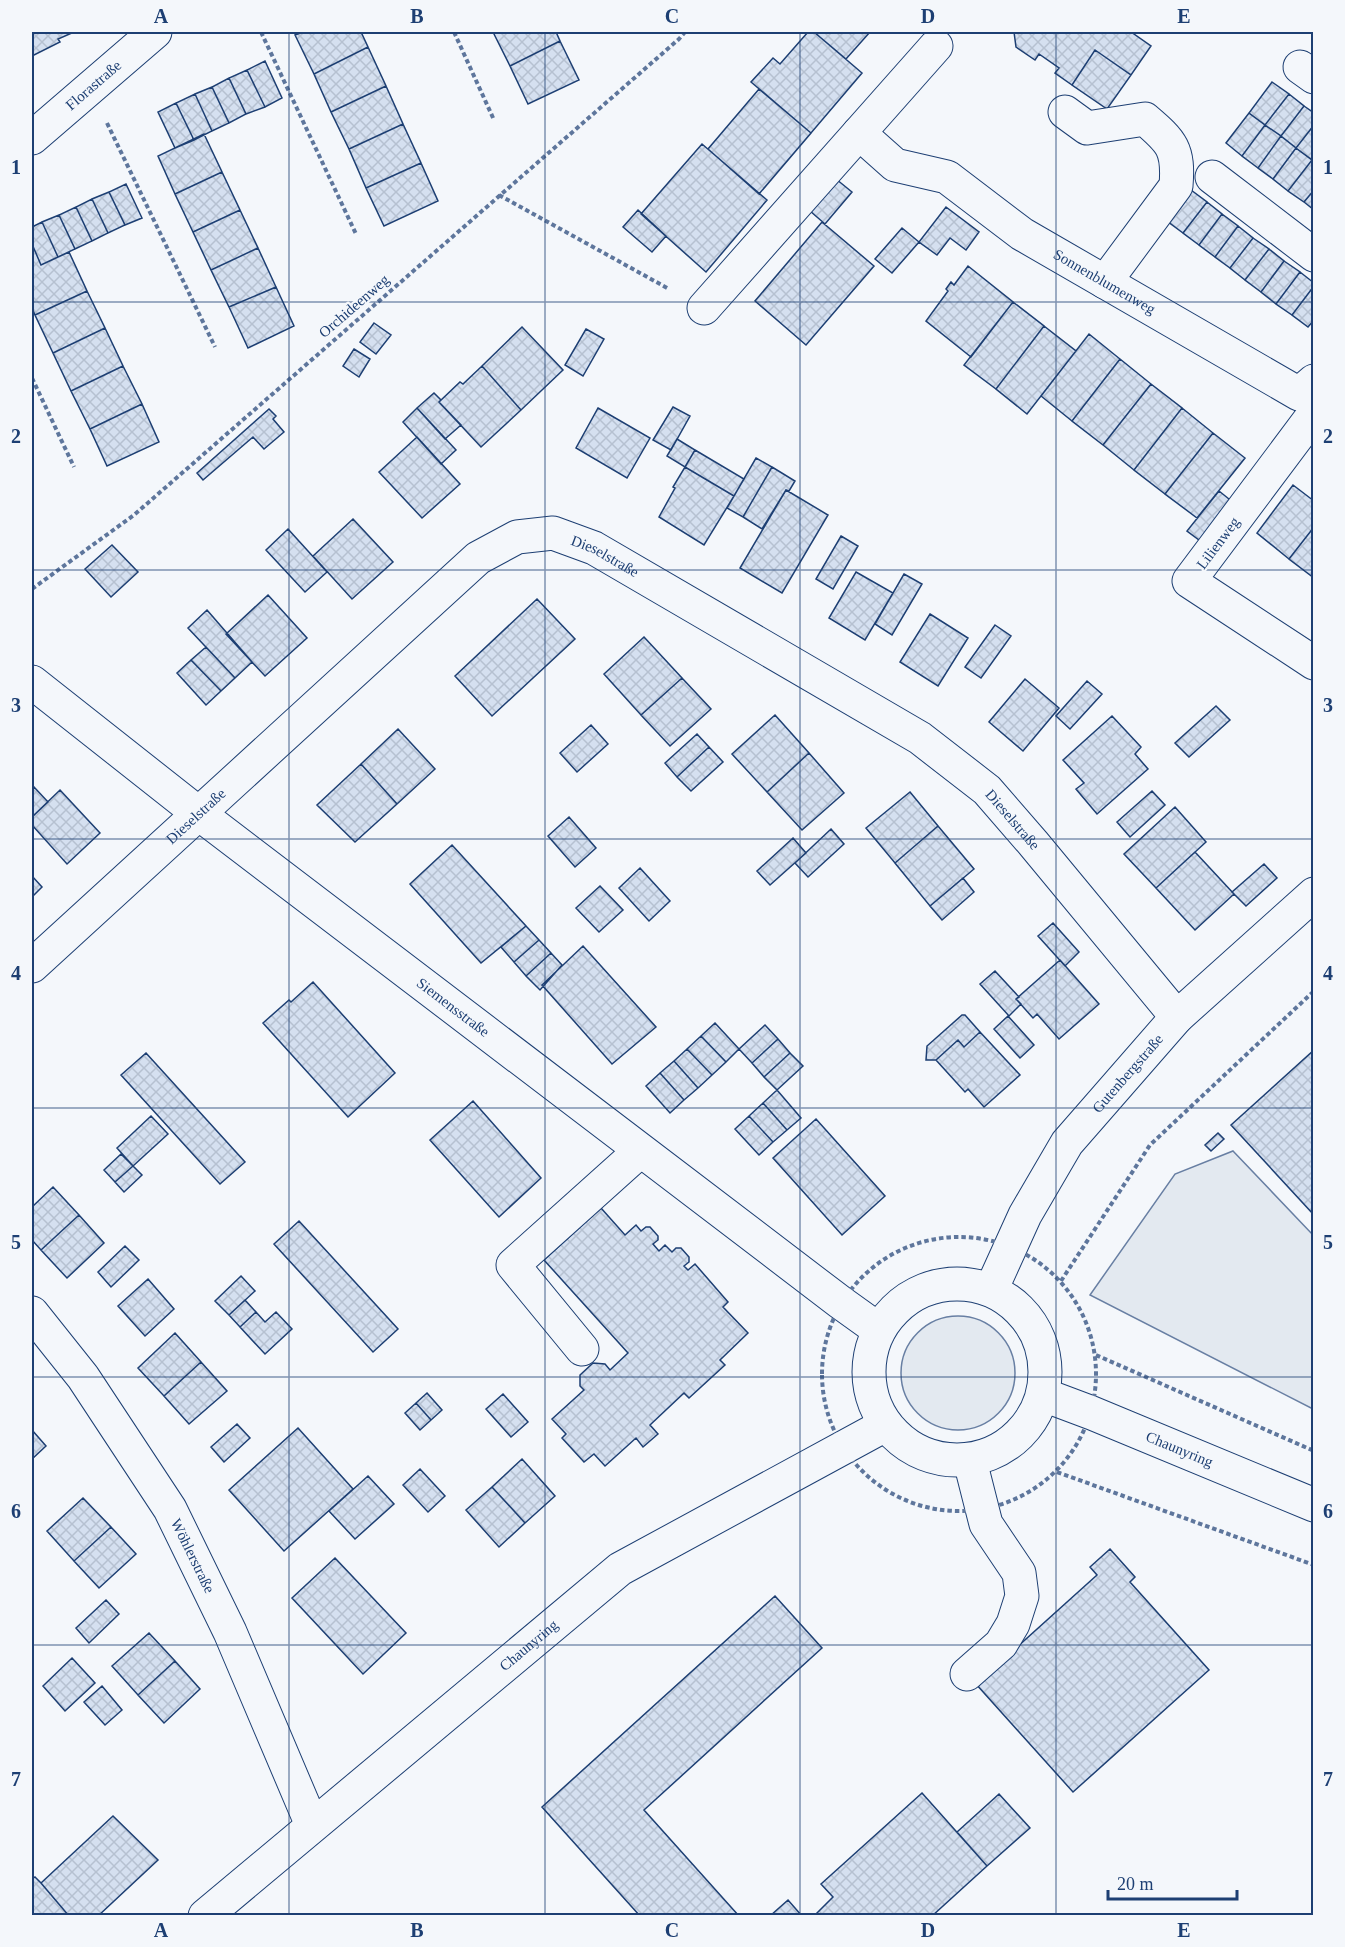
<svg xmlns="http://www.w3.org/2000/svg" width="1345" height="1947" viewBox="0 0 1345 1947" font-family="'Times New Roman',serif">
<style>
.green{fill:#e3e9f0;stroke:#687fa3;stroke-width:1.5}
.building{fill:url(#building-cross-hatch);stroke:#1d3f73;stroke-width:1.5}
.lines{fill:none;stroke-linecap:round;stroke-linejoin:round}
.minor-casing{stroke:#1d3f73;stroke-width:35}
.path{stroke:#5e769c;stroke-width:4;stroke-dasharray:4.5 3;stroke-linecap:butt}
.minor{stroke:#f4f7fb;stroke-width:33}
.grid{fill:none;stroke:#1d3f73;stroke-width:1.5;stroke-opacity:0.55}
.labels{text-anchor:middle;dominant-baseline:central;stroke-width:4.5;stroke-linejoin:round;paint-order:stroke}
.street-label{font-size:15px;fill:#1d3f73;stroke:#f4f7fb}
.neatline{fill:none;stroke:#1d3f73;stroke-width:2}
.grid-label{font-size:20px;text-anchor:middle;font-weight:bold;fill:#1d3f73}
</style>
<defs>
<pattern id="building-cross-hatch" width="8" height="8" patternUnits="userSpaceOnUse" patternTransform="scale(1.5)"><rect width="8" height="8" fill="#d5e0f0"/><path d="M0 0l8 8M0 8l8-8" fill="none" stroke="#b6c1d1"/></pattern>
</defs>
<rect width="100%" height="100%" fill="#f4f7fb"/>
<path class="green" d="M1233,1151L1313,1235V1409L1090,1295L1175,1174Z
M901 1373a57 57 0 1 1 114 0a57 57 0 1 1-114 0Z"/>
<path class="building" d="M32,32H74L58,39L60,42L32,56Z
M303,32H361L368,47L314,74L295,35Z
M493,32H556L560,41L510,66Z
M808,32H814L862,73L811,133L751,82L773,58L780,64Z
M814,32H870L846,59Z
M1014,32H1131L1151,46L1131,75L1095,50L1072,85L1055,73L1059,68L1039,54L1035,60L1016,47Z
M560,41L579,80L528,104L510,66Z
M368,47L386,86L331,112L314,74Z
M1095,50L1131,75L1107,109L1072,85Z
M265,61L282,98L265,107L247,70Z
M247,70L265,107L246,114L229,78Z
M229,78L246,114L229,123L212,87Z
M1272,82L1289,94L1265,125L1249,113Z
M386,86L403,124L349,149L331,112Z
M212,87L229,123L212,131L195,94Z
M759,89L811,133L759,194L708,149Z
M195,94L212,131L194,140L176,103Z
M1289,94L1304,106L1281,136L1265,125Z
M176,103L194,140L175,148L158,112Z
M1304,106L1314,113V125L1296,148L1281,136Z
M1249,113L1265,125L1242,156L1226,143Z
M403,124L421,163L366,188L349,149Z
M1265,125L1281,136L1258,168L1242,156Z
M1314,125V158L1312,160L1296,148Z
M204,134L222,172L175,194L158,156Z
M1281,136L1296,148L1273,179L1258,168Z
M702,144L767,200L706,272L641,214Z
M1296,148L1312,160L1288,191L1273,179Z
M1312,160L1314,161V190L1304,202L1288,191Z
M421,163L438,201L384,226L366,188Z
M222,172L240,210L193,232L175,194Z
M836,179L852,192L825,224L810,211Z
M126,184L142,218L125,225L109,192Z
M1191,190L1207,202L1183,233L1167,221Z
M1314,190V210L1304,202Z
M109,192L125,225L108,233L92,199Z
M92,199L108,233L92,241L76,207Z
M1207,202L1222,214L1199,245L1183,233Z
M76,207L92,241L75,249L59,215Z
M946,207L979,232L966,250L950,238L937,255L919,242Z
M240,210L258,248L211,270L193,232Z
M638,210L666,236L652,252L623,227Z
M1222,214L1238,226L1215,257L1199,245Z
M59,215L75,249L58,257L42,222Z
M42,222L58,257L41,265L32,244V227Z
M822,222L874,266L806,345L755,301Z
M1238,226L1253,238L1230,268L1215,257Z
M902,228L919,242L892,273L875,259Z
M1253,238L1269,249L1245,280L1230,268Z
M32,244L41,265L69,252L87,291L35,315L32,308Z
M258,248L276,287L229,307L211,270Z
M1269,249L1284,261L1261,292L1245,280Z
M1284,261L1300,272L1276,304L1261,292Z
M968,266L1013,302L971,357L926,321L948,291L946,289L951,282L954,285Z
M1300,272L1314,283V286L1292,315L1276,304Z
M1314,286V320L1308,327L1292,315Z
M276,287L294,326L248,348L229,307Z
M87,291L105,328L53,353L35,315Z
M1013,302L1044,326L996,389L964,365Z
M374,323L391,335L376,354L360,342Z
M1044,326L1076,351L1027,414L996,389Z
M522,327L563,370L521,410L482,366Z
M105,328L123,366L71,391L53,353Z
M586,329L604,339L583,376L565,365Z
M1089,334L1120,359L1072,421L1041,396Z
M354,349L370,359L359,377L343,366Z
M1120,359L1151,384L1103,445L1072,421Z
M123,366L142,404L90,429L71,391Z
M482,366L521,410L481,447L439,402L460,382L463,384Z
M1151,384L1182,408L1134,470L1103,445Z
M434,393L441,400L439,402L461,425L445,439L417,408Z
M142,404L159,442L107,466L90,429Z
M673,407L690,416L671,450L653,440Z
M417,408L456,450L441,464L403,422Z
M598,408L650,438L627,478L576,448Z
M1182,408L1213,433L1165,494L1134,470Z
M269,409L276,416L273,419L284,432L264,449L253,437L203,480L197,473Z
M1213,433L1245,458L1197,518L1165,494Z
M417,437L460,484L422,518L379,472Z
M677,439L695,450L685,467L667,456Z
M695,450L744,479L734,496L685,467Z
M756,458L772,467L743,517L727,508Z
M685,467L734,496L704,545L659,517L675,488L673,487Z
M772,467L795,481L789,491L786,490L762,529L743,517Z
M1293,485L1314,501V527L1289,559L1257,533Z
M786,490L828,515L782,593L740,568Z
M1219,491L1234,503L1203,543L1187,531Z
M353,519L393,562L352,599L313,556Z
M1314,527V578L1289,559Z
M288,529L327,572L305,592L266,550Z
M841,536L858,546L833,589L816,579Z
M112,545L138,572L111,597L85,569Z
M856,572L893,593L865,640L829,618Z
M904,574L922,584L892,635L875,624Z
M268,595L307,638L265,676L226,634Z
M537,599L575,639L492,716L455,676Z
M207,610L252,662L235,678L188,628Z
M930,614L968,638L938,686L900,662Z
M995,625L1011,636L981,678L965,667Z
M644,637L682,678L641,715L604,674Z
M206,647L235,678L221,691L191,660Z
M191,660L221,691L206,705L177,673Z
M682,678L711,709L670,746L641,715Z
M1025,679L1059,708L1023,751L989,722Z
M1087,681L1102,694L1070,729L1056,716Z
M1216,706L1230,720L1189,757L1175,743Z
M775,715L809,753L767,792L732,754Z
M1112,716L1141,747L1135,754L1148,769L1097,814L1076,789L1084,783L1063,760Z
M591,725L608,744L577,772L560,753Z
M398,729L435,769L397,804L361,764Z
M697,734L709,747L677,777L665,763Z
M709,747L723,762L691,791L677,777Z
M809,753L844,793L802,830L767,792Z
M361,764L397,804L355,842L317,805Z
M34,787L48,802L32,817V790Z
M60,790L100,833L67,864L32,825V817Z
M1152,791L1165,805L1130,837L1117,822Z
M910,792L938,826L895,863L866,828Z
M1175,807L1206,842L1156,888L1124,854Z
M569,817L596,848L575,867L548,836Z
M938,826L974,869L930,906L895,863Z
M831,829L844,844L808,877L795,863Z
M793,838L806,853L770,885L757,871Z
M452,845L526,926L481,963L410,884Z
M1195,852L1234,894L1195,930L1156,888Z
M1264,864L1277,878L1246,906L1232,892Z
M640,868L670,901L649,921L619,888Z
M32,876L42,887L32,897Z
M963,878L974,892L942,920L930,906Z
M600,886L623,910L599,932L576,908Z
M1053,923L1079,952L1065,966L1038,936Z
M526,926L539,940L514,962L501,947Z
M539,940L551,953L526,976L514,962Z
M583,946L656,1027L612,1064L542,985Z
M551,953L562,965L540,990L526,976Z
M1060,960L1099,1004L1059,1039L1037,1014L1033,1018L1016,999Z
M995,971L1019,997L1016,999L1021,1004L1009,1016L980,984Z
M313,982L395,1073L348,1117L263,1023L289,1000L291,1002Z
M962,1015H965L980,1032L964,1047L958,1040L936,1060H926L927,1046Z
M1008,1016L1034,1045L1020,1058L994,1029Z
M715,1023L739,1049L726,1062L701,1036Z
M765,1025L778,1039L752,1063L739,1049Z
M980,1032L1020,1075L984,1107L968,1089L965,1092L936,1060L958,1040L964,1047Z
M701,1036L726,1062L712,1075L687,1049Z
M778,1039L790,1053L764,1077L752,1063Z
M687,1049L712,1075L698,1088L674,1061Z
M1314,1050V1215L1231,1125Z
M146,1053L245,1162L220,1184L121,1075Z
M790,1053L803,1066L777,1090L764,1077Z
M674,1061L698,1088L684,1100L660,1073Z
M660,1073L684,1100L670,1113L646,1086Z
M777,1090L801,1118L787,1130L763,1103Z
M473,1101L541,1178L499,1217L430,1140Z
M763,1103L787,1130L773,1142L749,1116Z
M151,1116L168,1134L133,1166L117,1148Z
M749,1116L773,1142L759,1155L735,1129Z
M816,1119L885,1196L842,1235L773,1158Z
M1218,1133L1224,1139L1211,1151L1205,1145Z
M121,1154L133,1166L115,1182L104,1170Z
M133,1166L142,1175L124,1192L115,1182Z
M53,1187L79,1215L41,1250L32,1240V1207Z
M601,1208L625,1235L636,1225L641,1231L646,1227H650L658,1236V1240L653,1244L659,1251L665,1245L672,1252L676,1248H681L689,1257V1262L684,1266L688,1270L695,1264L728,1302L723,1307L748,1333L720,1360L725,1365L689,1398L684,1393L650,1425L658,1434L643,1447L636,1438L605,1466L594,1454L584,1462L562,1438L566,1434L552,1419L584,1390L580,1386V1375L593,1363L605,1364L610,1370L628,1353L544,1260Z
M79,1215L104,1243L67,1278L41,1250Z
M299,1221L398,1329L373,1352L274,1244Z
M125,1246L139,1260L111,1287L98,1272Z
M241,1276L255,1291L229,1315L215,1301Z
M148,1279L174,1309L145,1336L118,1306Z
M245,1300L256,1312L240,1327L229,1315Z
M256,1312L265,1322L276,1312L292,1329L265,1354L240,1327Z
M175,1333L201,1362L164,1396L138,1368Z
M201,1362L227,1391L189,1424L164,1396Z
M427,1393L442,1410L431,1420L416,1403Z
M503,1394L528,1422L511,1437L486,1409Z
M416,1403L431,1420L420,1430L405,1413Z
M237,1424L250,1438L224,1462L211,1447Z
M298,1428L353,1489L284,1551L229,1490Z
M32,1430L46,1446L32,1459Z
M522,1459L555,1496L525,1523L492,1487Z
M420,1469L445,1496L428,1512L403,1485Z
M368,1476L394,1504L355,1539L329,1511Z
M492,1487L525,1523L499,1547L466,1510Z
M83,1498L111,1527L74,1561L47,1531Z
M111,1527L136,1554L99,1588L74,1561Z
M1110,1549L1135,1577L1130,1582L1209,1670L1073,1792L976,1684L1097,1575L1090,1567Z
M335,1558L406,1633L363,1674L292,1598Z
M775,1596L822,1648L644,1810L739,1916H640L542,1807Z
M106,1600L119,1614L89,1643L76,1628Z
M149,1633L175,1661L138,1695L112,1666Z
M72,1658L95,1683L65,1711L43,1686Z
M175,1661L200,1689L164,1723L138,1695Z
M102,1686L122,1710L105,1725L84,1702Z
M922,1793L987,1866L932,1916H814L833,1897L821,1884Z
M999,1794L1030,1828L987,1866L957,1832Z
M113,1816L158,1860L98,1916H69L41,1883Z
M35,1877L41,1883L69,1916H32V1879Z
M788,1900L802,1916H770Z"/>
<g class="lines">
<defs>
<g id="minor">
<path d="M1300,67L1314,77"/>
<path d="M1065,112L1087,128L1145,119C1172,142 1179,149 1176,186L1105,282"/>
<path id="s1" d="M859,133L895,165L947,177L1022,234L1299,394L1314,381"/>
<path id="s2" d="M32,138L155,32"/>
<path d="M1212,177L1314,255"/>
<path d="M704,308L936,46"/>
<path d="M1314,414L1189,581L1314,663"/>
<path id="s3" d="M32,682L198,813L840,1302L879,1330"/>
<path id="s4" d="M32,966L478,558L517,537L553,533L594,548L920,738L987,790L1033,843L1177,1017"/>
<circle cx="957" cy="1372" r="88"/>
<path id="s5" d="M991,1290L1025,1215L1067,1143L1177,1017L1314,894"/>
<path id="s6" d="M32,1313L83,1377L170,1509L230,1632L312,1825"/>
<path d="M582,1349L513,1265L640,1151"/>
<path id="s7" d="M1044,1395L1092,1413L1314,1505"/>
<path d="M967,1674L1001,1644L1013,1624L1022,1596L1019,1573L986,1524L970,1461"/>
<path id="s8" d="M205,1916L620,1569L885,1425"/>
</g>
</defs>
<use href="#minor" class="minor-casing"/>
<path class="path" d="M261,32L356,234
M454,32L494,120
M107,123L215,347
M499,195L669,289
M32,378L74,467
M32,589L134,515L679,39L685,32
M822 1374a137 137 0 1 1 274 0a137 137 0 1 1-274 0Z
M1061,1281L1150,1145L1314,991
M1096,1355L1314,1451
M1057,1472L1314,1565"/>
<use href="#minor" class="minor"/>
</g>
<path class="grid" d="M289,32V1916M545,32V1916M800,32V1916M1056,32V1916M32,302H1314M32,570H1314M32,839H1314M32,1108H1314M32,1377H1314M32,1645H1314"/>
<g class="labels">
<g class="street-label">
<text stroke="none"><textPath href="#s2" startOffset="81">Florastraße</textPath></text>
<text stroke="none"><textPath href="#s1" startOffset="291">Sonnenblumenweg</textPath></text>
<text transform="translate(354 306) rotate(-41)">Orchideenweg</text>
<text transform="translate(1218 543) rotate(-53)">Lilienweg</text>
<text stroke="none"><textPath href="#s4" startOffset="742">Dieselstraße</textPath></text>
<text stroke="none"><textPath href="#s4" startOffset="222">Dieselstraße</textPath></text>
<text stroke="none"><textPath href="#s4" startOffset="1230">Dieselstraße</textPath></text>
<text stroke="none"><textPath href="#s3" startOffset="532">Siemensstraße</textPath></text>
<text stroke="none"><textPath href="#s5" startOffset="258">Gutenbergstraße</textPath></text>
<text stroke="none"><textPath href="#s7" startOffset="146">Chaunyring</textPath></text>
<text stroke="none"><textPath href="#s6" startOffset="292">Wöhlerstraße</textPath></text>
<text stroke="none"><textPath href="#s8" startOffset="422">Chaunyring</textPath></text>
</g>
</g>
<rect width="1345" height="1947" fill="none" stroke="#f4f7fb" stroke-width="66"/>
<path d="M1108 1890v9h129v-9" fill="none" stroke="#1d3f73" stroke-width="3"/>
<text x="1117" y="1890" font-size="18" fill="#1d3f73" stroke="#f4f7fb" stroke-width="4.5" paint-order="stroke">20 m</text>
<rect x="33" y="33" width="1279" height="1881" class="neatline"/>
<g class="grid-label">
<text x="161" y="23">A</text>
<text x="417" y="23">B</text>
<text x="672" y="23">C</text>
<text x="928" y="23">D</text>
<text x="1184" y="23">E</text>
<text x="16" y="174">1</text>
<text x="1328" y="174">1</text>
<text x="16" y="443">2</text>
<text x="1328" y="443">2</text>
<text x="16" y="712">3</text>
<text x="1328" y="712">3</text>
<text x="16" y="980">4</text>
<text x="1328" y="980">4</text>
<text x="16" y="1249">5</text>
<text x="1328" y="1249">5</text>
<text x="16" y="1518">6</text>
<text x="1328" y="1518">6</text>
<text x="16" y="1786">7</text>
<text x="1328" y="1786">7</text>
<text x="161" y="1937">A</text>
<text x="417" y="1937">B</text>
<text x="672" y="1937">C</text>
<text x="928" y="1937">D</text>
<text x="1184" y="1937">E</text>
</g>
</svg>
